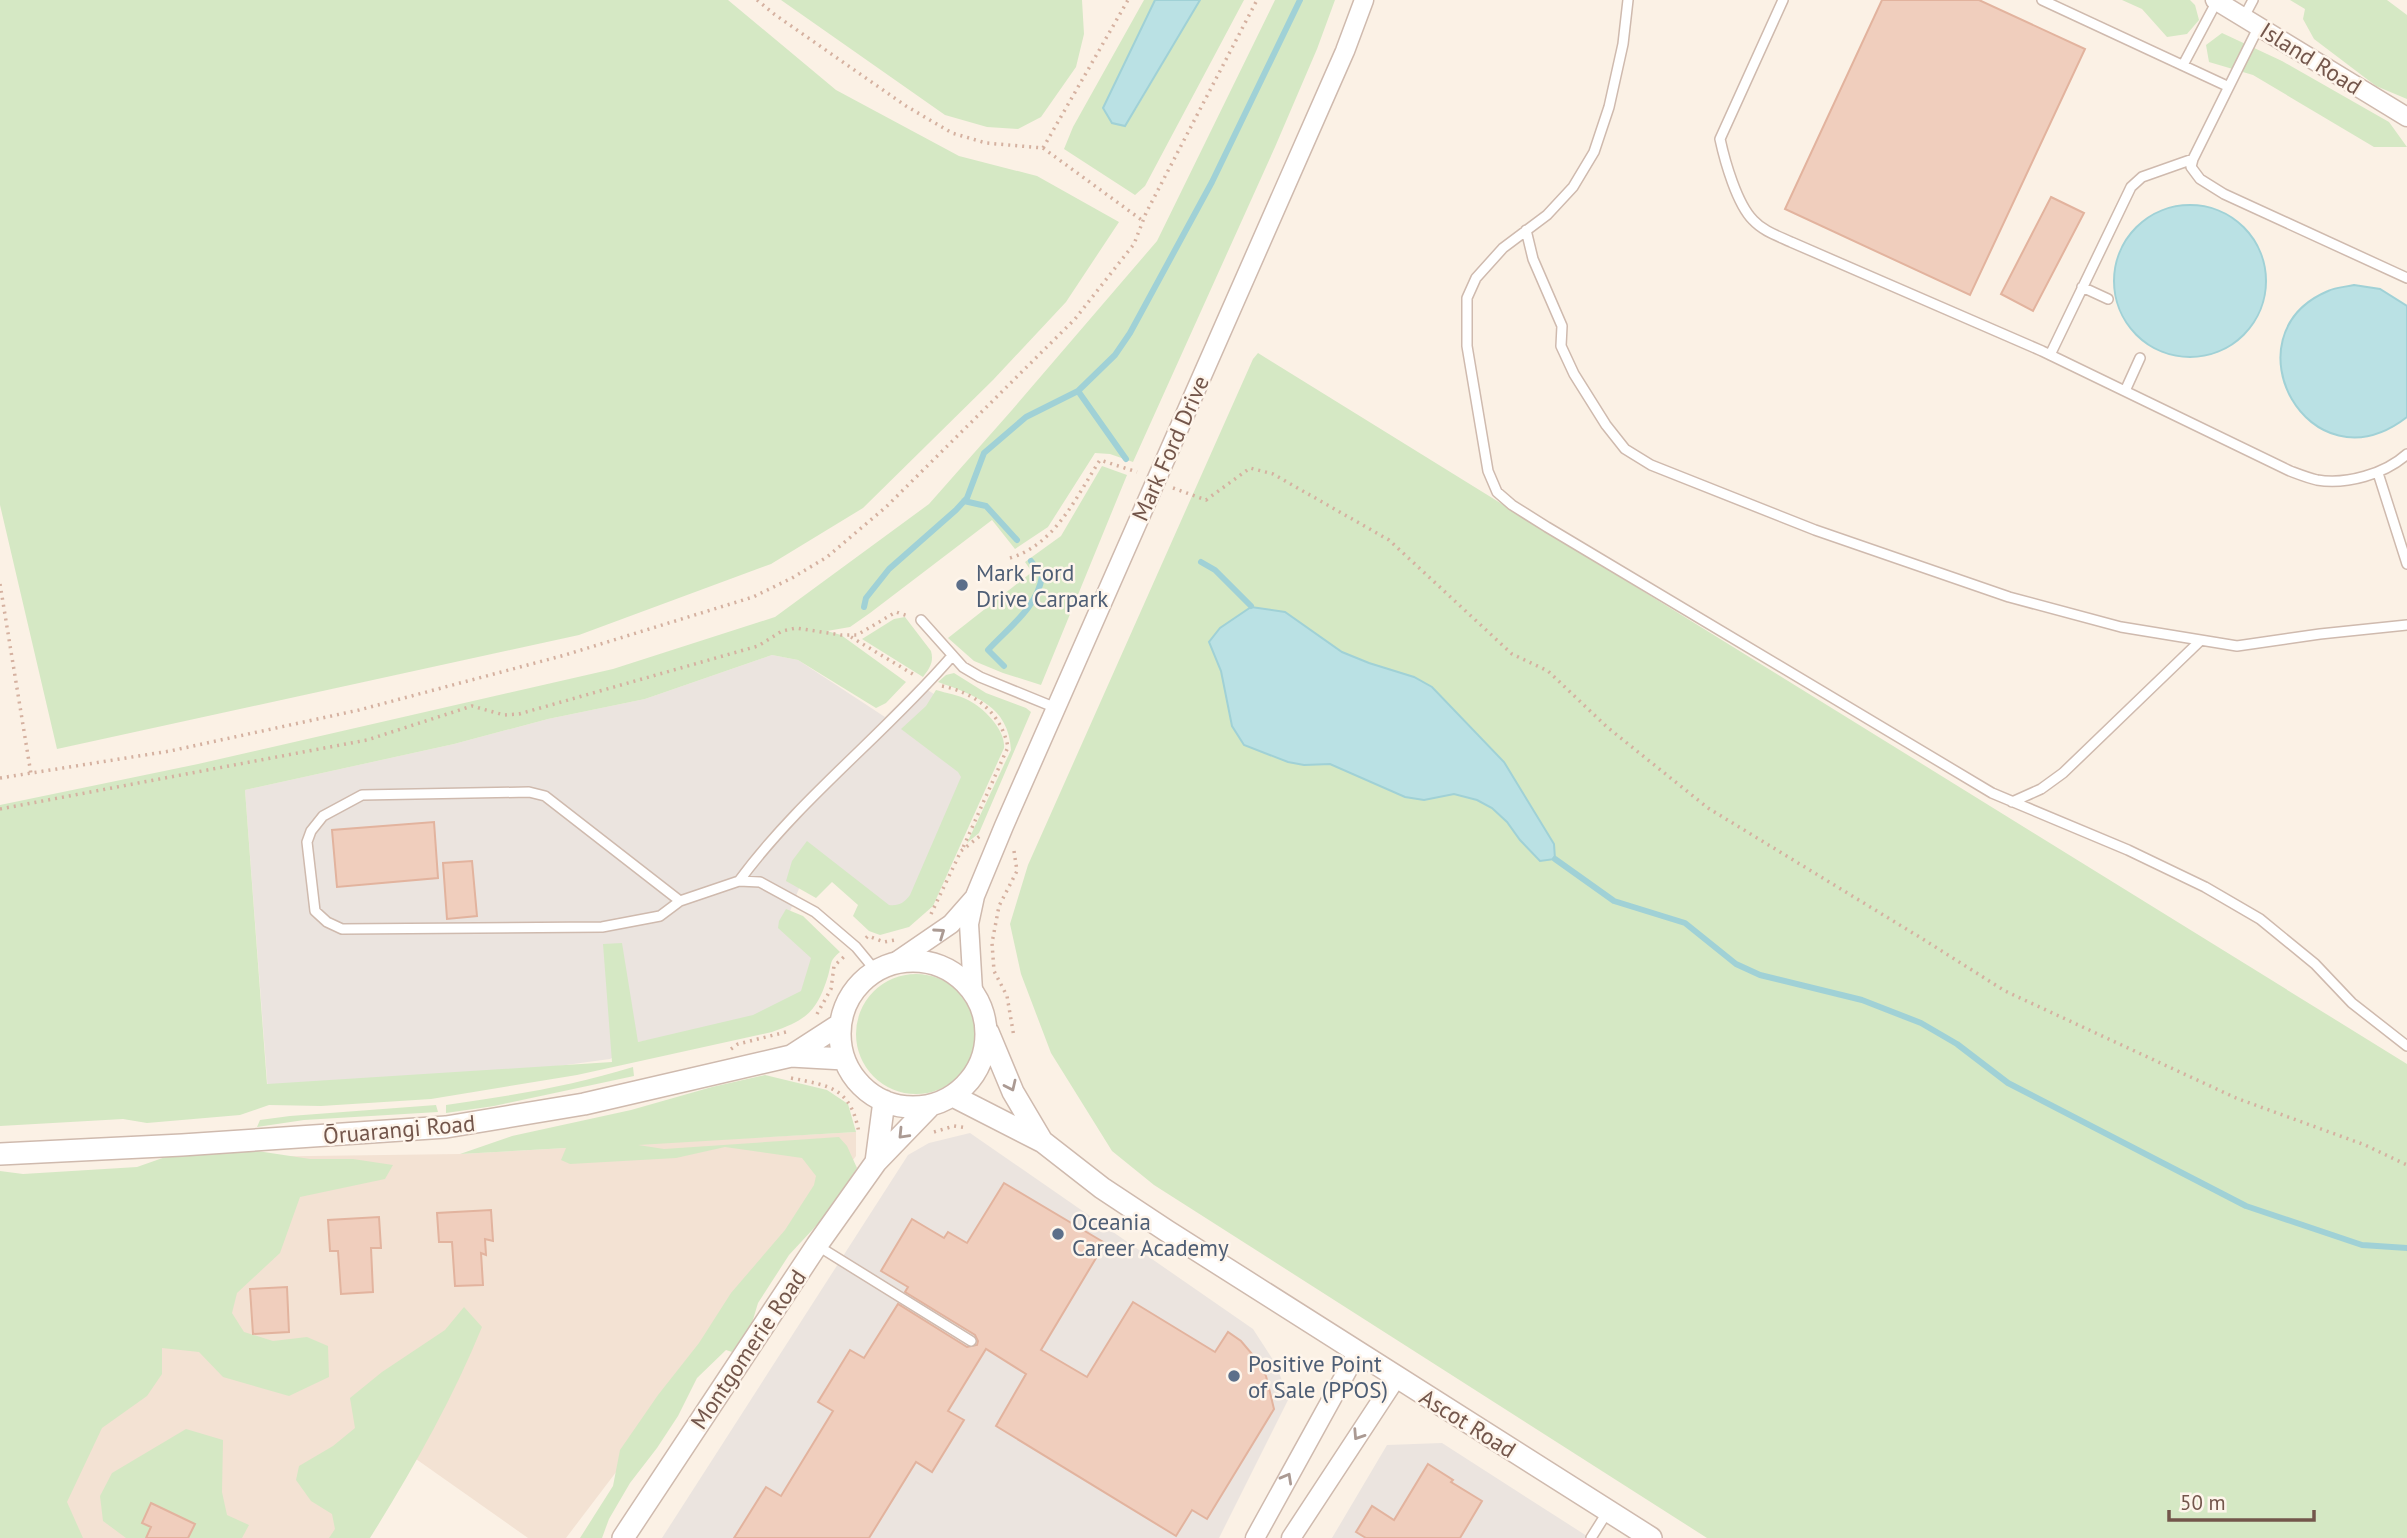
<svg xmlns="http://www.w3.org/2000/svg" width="2407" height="1538" viewBox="0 0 2407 1538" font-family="'PT Sans',sans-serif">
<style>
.residential{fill:#f3e2d3}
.industrial{fill:#ebe4df}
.green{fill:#d5e8c4}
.water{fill:#bae1e4;stroke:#a0d1d6;stroke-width:2}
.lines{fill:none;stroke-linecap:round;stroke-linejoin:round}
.stream{stroke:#a0d1d6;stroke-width:6}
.building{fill:#f0cebd;stroke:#e2b39e;stroke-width:2}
.service-casing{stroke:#cfbaae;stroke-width:12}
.minor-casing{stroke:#cfbaae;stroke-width:21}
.tertiary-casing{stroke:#cfbaae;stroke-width:24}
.path{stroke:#d5b1a0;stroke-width:3.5;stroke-dasharray:2 5;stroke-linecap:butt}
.service{stroke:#fff;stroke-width:9}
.minor{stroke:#fff;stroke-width:18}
.tertiary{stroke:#fff;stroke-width:21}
.oneway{stroke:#ab9a93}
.service-dot{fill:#5c6f8a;stroke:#fef5eb;stroke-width:2.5}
.labels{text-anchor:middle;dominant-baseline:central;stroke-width:5;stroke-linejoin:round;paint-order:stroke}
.street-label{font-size:23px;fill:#73564b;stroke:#fef5eb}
.service-label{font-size:23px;fill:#4e5e75;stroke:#fef5eb;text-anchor:start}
</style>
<rect width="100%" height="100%" fill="#fbf1e5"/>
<path class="residential" d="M856,1132V1156L566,1538H528L389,1440L337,1538H43L230,1157L460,1154Z"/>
<path class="industrial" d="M772,655L798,660L885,717L918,684L977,721L991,733L919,900L895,918L811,858L785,924L823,952L808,997L760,1020L638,1042L610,1059L269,1105L245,790L454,744L548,719L645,699Z
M970,1133L1253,1329L1275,1363L1289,1398L1219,1538H662L908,1155L929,1143Z
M1442,1443L1590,1538H1332L1387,1445Z"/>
<path class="green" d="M0,0H728L836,90L959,156L1037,176L1119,222L1066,302L993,380L863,508L771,564L579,635L57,749L0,505Z
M781,0H1082L1084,34L1076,67L1041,117L1018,129L987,127L945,115Z
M1144,0H1155L1103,108L1136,109L1200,0H1244L1145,186L1135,195L1064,149L1073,127Z
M1275,0H1335L1317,49L1275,147L1133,462L1110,454L1095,453L1048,527L1015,549L992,520L870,613L850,627L827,631L841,635L906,682L886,703L876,708L798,660L772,655L645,699L548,719L454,744L245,790L267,1084L612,1062L603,944L622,943L638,1042L753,1015L801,991L811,958L778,928L779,921L786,909L803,916L840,952C829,961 832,963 828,976C817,1012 806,1020 772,1032L577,1075L431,1099L321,1106L269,1105L240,1115L147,1123L123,1119L0,1126V805L198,764L613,669L775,617L929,504L1012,410L1157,241Z
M2122,0H2190L2195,5L2199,20L2187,34L2167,37L2142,9Z
M2290,0H2387L2407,15V99L2376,86L2314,39L2303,19L2305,9Z
M2222,33L2282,61L2389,122L2407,147H2374L2253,75L2209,62L2206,45Z
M1258,353L2407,1064V1538H1707L1154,1185L1112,1151L1051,1053L1021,974L1010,924L1028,865L1253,359Z
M1102,466L1127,475L1041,685L1003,673L974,661L948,638L1032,572L1025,562L1061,536Z
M905,617L931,651C934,662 930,668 923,677L862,639L894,619Z
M954,673L986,693L1026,708L1031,712L979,833L967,843L1011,750C1009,706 974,695 938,682L946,675Z
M936,690C946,693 959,695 968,700C983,707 1006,730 1004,748L933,906L909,927L880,935L869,931L853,916L858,905L832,882L816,898L786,881L792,861L807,841L889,905C899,906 904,903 910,895L961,777L958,772L901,729L926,706Z
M856 1034a60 60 0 1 1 120 0a60 60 0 1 1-120 0Z
M633,1067L634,1076L494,1106L446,1113V1105C509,1096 572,1086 633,1067Z
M765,1075L827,1090L848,1104L856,1132L638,1145L664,1149L839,1137L847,1146L857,1168L828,1213L789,1255L758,1303L752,1323L732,1352L726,1350L697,1378L678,1416L657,1448L630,1483L609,1519L602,1538H580L613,1486L620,1450L658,1395L699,1343L731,1293L785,1230L814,1185L816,1176L802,1158L725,1147L676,1158L570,1164L561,1160L566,1148L460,1154L512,1136L631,1110L712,1087Z
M436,1105L438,1112L304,1120L257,1127L260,1120L290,1116Z
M250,1150L310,1159H353L393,1165L385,1179L300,1197L280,1253L237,1293L232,1313L244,1332L273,1341L307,1337L328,1346L329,1377L289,1396L223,1377L199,1352L162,1348V1374L147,1396L102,1428L67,1502L83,1538H0V1171L23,1174L137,1167L174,1154Z
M464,1307L482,1327C452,1400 412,1471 370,1538H329L335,1529L332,1514L311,1501L296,1480L299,1466L333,1446L355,1428L350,1398L382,1372L445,1330Z
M186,1429L223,1440L222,1492L227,1515L249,1525L242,1538H126L103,1521L100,1496L112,1473Z"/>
<path class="water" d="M1155,0H1200L1125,126L1112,123L1103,108Z
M2114 281a76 76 0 1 1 152 0a76 76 0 1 1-152 0Z
M2354,285L2380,289L2407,306V417C2309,493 2224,335 2328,291C2336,287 2346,287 2354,285Z
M1251,607L1285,612L1342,652L1369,663L1414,677L1432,687L1504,762L1554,844L1555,859L1540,861L1520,840L1507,822L1492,808L1477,800L1454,794L1424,800L1405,797L1330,764L1304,765L1288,762L1244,745L1232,726L1221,671L1209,642L1220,628Z"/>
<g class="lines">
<path class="stream" d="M1078,391L1126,459
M964,501L986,506L1017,540
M1201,562L1215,570L1251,606
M864,607L866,598L889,569L956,510L967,498L984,453L1026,417L1078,391L1115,355L1130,333L1212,182L1300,0
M1004,666L988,650C1008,628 1038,607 1042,576L1031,561
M1555,859L1614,901L1685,923L1736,964L1760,975L1862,1000L1921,1023L1957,1044L2008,1083L2246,1206L2362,1245L2407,1248"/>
</g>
<path class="building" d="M1882,0H1979L2085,49L1970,295L1785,209Z
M2051,197L2084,213L2033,311L2001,294Z
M434,822L438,878L337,887L332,830Z
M472,861L477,916L447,919L443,863Z
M1004,1183L1105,1243L1041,1350L1087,1377L1133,1302L1215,1352L1228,1332L1241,1341L1258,1361L1266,1376L1274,1409L1207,1519L1192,1510L1176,1536L996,1426L1026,1374L986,1349L948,1411L964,1420L932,1472L916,1462L869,1538H734L766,1487L781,1496L833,1411L818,1402L850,1350L864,1358L898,1304L967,1347L977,1345L978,1341L975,1335L905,1292L908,1287L881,1271L912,1219L944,1238L948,1232L967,1243Z
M491,1210L493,1241L485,1239L486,1255L481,1253L483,1285L455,1286L452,1242H439L437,1213Z
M379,1217L381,1248H371L373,1292L341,1294L338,1251H330L328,1220Z
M287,1287L289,1332L253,1334L250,1289Z
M1428,1464L1453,1480L1451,1482L1482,1501L1460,1538H1366L1356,1532L1372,1506L1394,1520Z
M151,1503L195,1524L188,1538H146L151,1527L142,1523Z"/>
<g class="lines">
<defs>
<path id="service" d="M1628,0L1623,44L1609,107L1594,152L1573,187L1547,215L1503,248L1476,278L1467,298V346L1488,471L1497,492L1512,505L1547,527L1992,793L2128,850L2205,887L2260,919L2315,964L2352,1003L2407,1046
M1783,0L1720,139C1725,162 1737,204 1753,220C1763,231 1778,236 1791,242L2042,351L2290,471C2298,474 2308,478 2317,480C2346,485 2385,474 2407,454
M2042,0L2227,86
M2244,17L2253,0
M2259,26L2193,159L2191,167L2200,179L2224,194L2407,278
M2183,65L2217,1
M1526,230L1533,259L1562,326L1561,346L1574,374L1606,425L1625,449L1651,465L1815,530L2009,597L2121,627L2237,646L2320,634L2407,625
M2082,287L2108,299
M2050,355L2131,187L2142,177L2193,159
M2125,391L2140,358
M2378,473L2407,564
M921,620L963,667L980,677L1056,708
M2012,802L2041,789L2063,773L2200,641
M739,881C800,798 884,735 952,656
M680,901L545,796L529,792L362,795L323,816L311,831L307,842L315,911L327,922L342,929L602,927L660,916L680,901L739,881L760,882L815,912L856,947L875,970
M818,1246L971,1341
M1591,1538L1608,1511"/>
<path id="minor" d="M2215,0L2407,117
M897,961L951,924L973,899
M973,991L969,924L975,896L1004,826L1345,51L1364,0
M1255,1538L1357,1353
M1291,1538L1396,1378"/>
<path id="tertiary" d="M840 1034a73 73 0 1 1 146 0a73 73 0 1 1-146 0Z
M988,1032L1013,1092L1042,1141
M791,1056L839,1025
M953,1096L1043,1142L1102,1188L1167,1231L1651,1538
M0,1154L182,1145L446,1127L584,1104L791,1056L844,1059
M876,1162L884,1101
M623,1538L817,1245L876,1162L931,1105"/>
</defs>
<use href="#service" class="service-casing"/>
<use href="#minor" class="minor-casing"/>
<use href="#tertiary" class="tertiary-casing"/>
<path class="path" d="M757,0L774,14L906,106L952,133L986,143L1043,148L1128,0
M1043,148L1143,221
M1173,488L1206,500L1250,468L1273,474L1389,540L1512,654L1548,671L1607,727L1708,808L1926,941L2005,991L2236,1098L2365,1145L2407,1165
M1010,558C1056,544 1076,497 1100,460L1137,472
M0,584L31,774
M851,637L916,676
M942,686C976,693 1001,713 1008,747L962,850
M0,778L170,751L359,710L565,655L753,597L792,578L827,557L886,507L1075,319L1134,244L1146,213L1257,0
M0,809L367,740L472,706L504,715L519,714L758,646L782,631L796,628L841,635H857L896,612L908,616
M1014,851L1017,871L999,906L992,943L994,971L1007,996L1014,1037
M931,914L961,851L980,836
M866,938L868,936L884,942L895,940
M817,1014L831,989L834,966L847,954
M731,1049L738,1044L790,1031
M791,1078C831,1086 851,1088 859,1133
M934,1132L954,1126L968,1128"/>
<use href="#service" class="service"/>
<use href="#minor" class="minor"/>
<use href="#tertiary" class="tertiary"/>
</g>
<defs><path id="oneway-chevron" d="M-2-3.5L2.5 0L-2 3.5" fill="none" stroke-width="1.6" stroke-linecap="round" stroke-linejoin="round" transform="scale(1.75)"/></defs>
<g class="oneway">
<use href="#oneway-chevron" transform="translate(940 933) rotate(-35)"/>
<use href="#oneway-chevron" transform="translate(1011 1086) rotate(65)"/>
<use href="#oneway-chevron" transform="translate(903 1134) rotate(134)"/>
<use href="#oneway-chevron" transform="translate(1358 1435) rotate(123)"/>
<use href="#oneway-chevron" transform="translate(1287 1478) rotate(-61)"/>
</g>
<g class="service-dot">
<circle cx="962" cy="585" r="7"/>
<circle cx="1058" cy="1234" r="7"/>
<circle cx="1234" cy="1376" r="7"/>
</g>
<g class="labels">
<g class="street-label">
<text transform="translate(2311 58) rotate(32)">Island Road</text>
<text transform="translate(1170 448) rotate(-66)">Mark Ford Drive</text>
<text transform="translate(399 1129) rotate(-5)">Ōruarangi Road</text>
<text transform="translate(748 1349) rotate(-56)">Montgomerie Road</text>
<text transform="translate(1468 1423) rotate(32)">Ascot Road</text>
</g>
<g class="service-label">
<text x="976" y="572">Mark Ford<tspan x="976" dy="26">Drive Carpark</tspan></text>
<text x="1072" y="1221">Oceania<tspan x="1072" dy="26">Career Academy</tspan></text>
<text x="1248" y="1363">Positive Point<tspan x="1248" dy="26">of Sale (PPOS)</tspan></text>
</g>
</g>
<path d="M2169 1510v10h145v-10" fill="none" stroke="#73564b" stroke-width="3.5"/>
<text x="2180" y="1510" font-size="21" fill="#73564b" stroke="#fef5eb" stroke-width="5" paint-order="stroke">50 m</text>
</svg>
